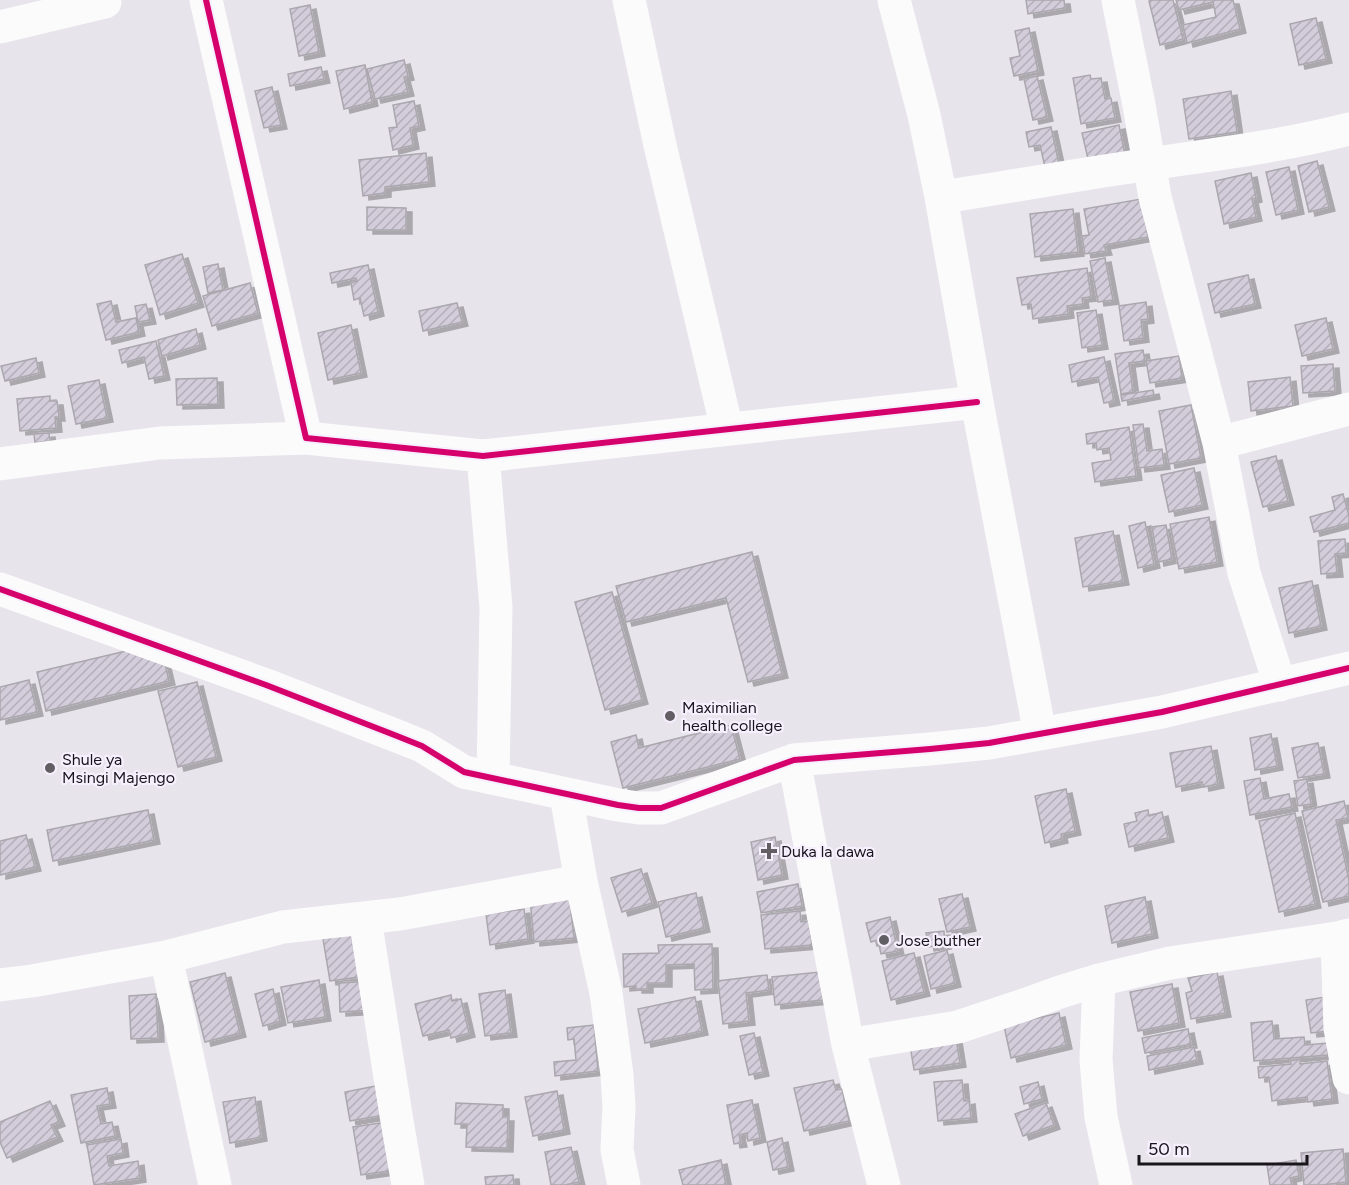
<svg xmlns="http://www.w3.org/2000/svg" width="1349" height="1185" viewBox="0 0 1349 1185" font-family="Figtree,sans-serif">
<style>
.building{fill:url(#building-hatch);stroke:#aaa8ae;stroke-width:1.5;filter:url(#shadow)}
.lines{fill:none;stroke-linecap:round;stroke-linejoin:round}
.minor{stroke:#fcfbfc;stroke-width:33}
.cycleway-casing{stroke:#f5effe;stroke-width:10}
.cycleway{stroke:#d6006c;stroke-width:6}
.poi-dot{fill:#615e64;stroke:#f5effe;stroke-width:2}
.labels{text-anchor:middle;dominant-baseline:central;stroke-width:4.5;stroke-linejoin:round;paint-order:stroke}
.poi-label{font-size:16px;fill:#18161b;stroke:#f5effe;text-anchor:start}
</style>
<defs>
<pattern id="building-hatch" width="6" height="6" patternUnits="userSpaceOnUse" patternTransform="scale(1.5)"><rect width="6" height="6" fill="#d3ccda"/><path d="M-1 1l2-2M0 6l6-6M5 7l2-2" fill="none" stroke="#b4aeba"/></pattern>
<filter id="shadow"><feDropShadow dx="6" dy="4" stdDeviation="0" flood-color="#0004"/></filter>
</defs>
<rect width="100%" height="100%" fill="#e8e4ec"/>
<path class="building" d="M1026,0H1064L1065,8L1028,14Z
M1153,0H1173L1183,39L1160,45L1149,1Z
M1176,0H1233L1240,29L1187,43L1183,25L1216,17L1213,2L1179,10Z
M310,5L319,52L299,56L290,9Z
M1316,18L1326,59L1299,65L1290,24Z
M1029,28L1038,71L1014,76L1010,58L1020,56L1015,31Z
M404,60L408,76L404,77L408,92L375,99L367,69Z
M365,65L372,102L344,109L336,71Z
M321,67L324,79L290,86L288,74Z
M1090,75L1091,79L1101,78L1105,99L1111,98L1115,118L1081,124L1073,78Z
M1037,76L1047,117L1033,120L1024,79Z
M272,87L281,125L264,128L255,91Z
M1231,91L1237,132L1189,139L1183,99Z
M414,101L419,126L410,128L413,145L393,150L389,128L397,127L393,105Z
M1119,125L1125,155L1089,163L1082,133Z
M1051,127L1061,173L1047,176L1040,145L1029,147L1026,132Z
M426,153L429,182L385,187V193L363,196L359,160Z
M1317,161L1329,207L1309,212L1298,166Z
M1289,167L1298,210L1276,215L1266,172Z
M1251,173L1256,198L1252,199L1256,217L1224,224L1215,181Z
M1141,199L1148,237L1104,245L1106,251L1085,254L1082,236L1089,235L1084,209Z
M367,207L406,208V230H367Z
M1073,209L1078,252L1035,257L1030,214Z
M182,254L198,303L160,315L145,265Z
M1105,258L1113,300L1098,302L1090,261Z
M218,264L223,290L208,293L203,267Z
M368,265L378,312L364,316L360,298L354,300L351,283L357,281L356,278L332,283L330,273Z
M1087,268L1091,297L1082,298L1083,304L1067,306L1068,314L1033,319L1031,304L1022,305L1017,278Z
M1248,275L1255,304L1215,313L1208,284Z
M250,283L258,313L212,326L203,296Z
M111,301L116,322L136,318L139,332L106,340L97,304Z
M1146,302L1148,319L1141,320L1143,338L1124,341L1119,306Z
M457,303L462,322L423,331L419,311Z
M146,304L150,320L138,322L135,306Z
M1096,310L1102,345L1082,348L1077,313Z
M1326,318L1333,349L1302,356L1295,325Z
M351,325L361,373L328,380L318,333Z
M196,329L200,345L162,356L158,340Z
M156,341L164,376L149,379L144,357L122,363L119,350Z
M1143,350L1145,361L1129,363L1133,392L1121,394L1115,354Z
M1179,356L1182,378L1150,383L1146,361Z
M1104,357L1114,401L1104,403L1098,377L1072,382L1069,365Z
M36,358L39,373L5,381L1,366Z
M1333,364L1335,391L1303,393L1301,366Z
M1290,377L1293,406L1251,411L1248,382Z
M217,378L218,404L177,405L176,379Z
M99,380L107,418L76,424L68,386Z
M1153,390L1154,395L1122,401L1121,395Z
M50,396V401H57L59,417H55L56,428L20,431L17,399Z
M1191,405L1201,458L1169,464L1159,411Z
M1143,424L1147,451L1162,449L1164,465L1139,468L1133,425Z
M1129,427L1136,476L1095,482L1092,463L1111,460L1109,448L1097,450L1096,443L1087,444L1086,434Z
M49,433L50,441L35,443L34,434Z
M1276,456L1288,501L1263,507L1251,462Z
M1194,468L1202,505L1169,512L1161,475Z
M1343,494L1349,516V523L1314,532L1310,517L1335,510L1332,497Z
M1209,517L1217,562L1179,569L1170,524Z
M1145,522L1154,564L1138,568L1129,526Z
M1166,525L1172,559L1158,562L1152,527Z
M1113,531L1123,581L1083,587L1075,538Z
M1345,539L1346,553L1335,554L1337,573L1321,574L1318,541Z
M752,552L782,674L748,682L726,598L626,622L616,586Z
M1312,581L1321,626L1289,633L1279,588Z
M612,592L642,700L605,710L575,602Z
M160,643L169,681L46,711L37,672Z
M29,680L37,712L0,720V687Z
M197,682L216,757L178,767L158,691Z
M731,725L740,759L623,788L611,742L636,735L639,748Z
M1271,734L1277,766L1255,770L1250,738Z
M1318,743L1324,774L1298,778L1292,748Z
M1211,746L1218,784L1203,787L1202,782L1176,787L1170,753Z
M1260,778L1264,799L1289,794L1292,807L1250,815L1244,781Z
M1307,779L1311,804L1298,806L1294,781Z
M1066,789L1075,831L1061,834L1062,839L1045,843L1035,796Z
M1344,801L1348,818L1336,820L1349,880V896L1323,902L1302,811Z
M148,810L154,840L53,861L47,830Z
M1148,810L1149,816L1162,812L1168,838L1129,847L1124,824L1137,821L1135,813Z
M1295,813L1315,904L1279,912L1259,821Z
M26,835L35,867L0,875V841Z
M775,837L782,875L758,880L751,842Z
M641,869L652,903L622,912L611,878Z
M798,884L802,906L761,913L757,892Z
M696,893L704,928L666,937L658,902Z
M569,894L574,938L534,942L530,898Z
M962,894L970,927L947,932L939,899Z
M1145,897L1152,934L1112,943L1105,906Z
M524,909L528,939L490,945L486,914Z
M800,911L801,922L809,921L812,945L765,949L761,915Z
M890,917L898,951L881,954L878,940L871,942L866,923Z
M944,931L945,945L928,947L926,933Z
M351,934L359,977L330,981L323,939Z
M712,944L713,989L695,990L694,964L666,965V983H647V989H636V986L624,987L623,954L659,953L658,945Z
M947,950L955,983L931,989L924,956Z
M914,953L924,992L891,1000L882,961Z
M820,972L823,1000L775,1005L772,977Z
M1217,972L1225,1013L1191,1019L1186,993L1192,991L1188,978Z
M225,973L240,1033L205,1042L190,982Z
M767,975L769,990L746,993L749,1021L723,1024L718,981Z
M319,980L325,1017L288,1023L281,987Z
M373,981L374,1010L340,1012L339,983Z
M1172,984L1179,1023L1138,1031L1130,992Z
M273,989L280,1021L263,1026L255,994Z
M505,990L511,1033L485,1036L479,994Z
M156,994L158,1038L131,1039L129,996Z
M451,995L452,1001L461,999L469,1033L451,1038L449,1030L423,1036L415,1004Z
M695,997L702,1031L645,1043L638,1009Z
M1325,997L1330,1031L1311,1033L1306,1000Z
M1059,1013L1066,1045L1011,1058L1004,1026Z
M1272,1021L1274,1039L1304,1037L1305,1045L1328,1043V1055L1254,1061L1251,1023Z
M594,1025L598,1071L555,1076L554,1062L576,1060L574,1039L568,1040L567,1028Z
M1188,1029L1191,1044L1145,1053L1142,1038Z
M955,1032L960,1063L914,1070L909,1039Z
M754,1033L763,1072L749,1075L740,1036Z
M1194,1047L1197,1060L1149,1070L1147,1056Z
M1300,1059V1064L1327,1061L1332,1099L1308,1102L1307,1097L1272,1101L1269,1077L1259,1078L1258,1067L1291,1064L1290,1061Z
M833,1080L836,1090L842,1089L849,1121L804,1131L794,1088Z
M962,1080L964,1101L969,1100L971,1118L938,1121L934,1082Z
M1038,1082L1042,1099L1024,1104L1020,1087Z
M386,1084L391,1114L350,1121L345,1092Z
M107,1088L110,1104L97,1106L101,1124L112,1122L115,1136L81,1143L71,1095Z
M557,1091L564,1130L533,1136L525,1097Z
M255,1097L261,1137L230,1143L223,1102Z
M752,1100L760,1138L748,1141L747,1133L739,1135L741,1143L734,1144L727,1105Z
M50,1101L59,1122L51,1125L57,1137L7,1158L0,1142V1122Z
M456,1103L503,1105V1117H508L507,1148L466,1147L467,1124H455Z
M1046,1103L1054,1125L1023,1136L1015,1114Z
M393,1121L402,1169L361,1175L353,1127Z
M782,1138L788,1167L773,1170L767,1142Z
M121,1139L123,1153L107,1156L109,1166L138,1161L140,1178L94,1185L87,1145Z
M571,1147L579,1182L565,1185H551L545,1152Z
M1343,1149L1346,1182L1322,1185H1304L1301,1153Z
M721,1160L726,1185H683L679,1170Z
M1296,1160L1299,1176L1290,1178L1292,1185H1270L1267,1165Z
M513,1175L514,1185H486L485,1177Z"/>
<g class="lines">
<path class="minor" d="M206,0L306,438L483,456L977,402
M629,0L660,145L727,429
M894,0L924,115L941,197L977,402L1040,734
M1118,0L1139,105L1155,197L1219,443L1244,573L1280,685
M0,27L105,2
M941,197C1011,187 1080,174 1150,164C1216,154 1284,146 1349,129
M1219,443L1349,409
M483,456L496,607L493,778
M0,464L160,443L306,438
M0,589L266,685L397,736L422,746L464,772L618,805L639,808H661L794,760L930,749L989,743L1162,712L1349,668
M794,760L848,1045L884,1185
M566,795L581,881L606,993L617,1075L619,1106L617,1150L624,1185
M365,919L396,1115L408,1185
M1337,938L1340,1028L1349,1078
M166,957L215,1185
M1099,980L1096,1060L1101,1117L1116,1185
M0,985L32,981L166,957L283,927L400,914L581,881
M848,1045L958,1027L1027,1004L1060,992L1099,980L1170,963L1337,938L1349,935"/>
<defs>
<path id="cycleway" d="M206,0L306,438L483,456L977,402
M0,589L266,685L397,736L422,746L464,772L618,805L639,808H661L794,760L930,749L989,743L1162,712L1349,668"/>
</defs>
<use href="#cycleway" class="cycleway-casing"/>
<use href="#cycleway" class="cycleway"/>
</g>
<g class="poi-dot">
<circle cx="670" cy="716" r="6"/>
<circle cx="50" cy="768" r="6"/>
<path d="M766 842h6v6h6v6h-6v6h-6v-6h-6v-6h6z"/>
<circle cx="884" cy="940" r="6"/>
</g>
<g class="labels">
<g class="poi-label">
<text x="682" y="707">Maximilian<tspan x="682" dy="18">health college</tspan></text>
<text x="62" y="759">Shule ya<tspan x="62" dy="18">Msingi Majengo</tspan></text>
<text x="781" y="851">Duka la dawa</text>
<text x="896" y="940">Jose buther</text>
</g>
</g>
<path d="M1139 1155v9h168v-9" fill="none" stroke="#18161b" stroke-width="3"/>
<text x="1148" y="1155" font-size="18" fill="#18161b" stroke="#f5effe" stroke-width="4.5" paint-order="stroke">50 m</text>
</svg>
